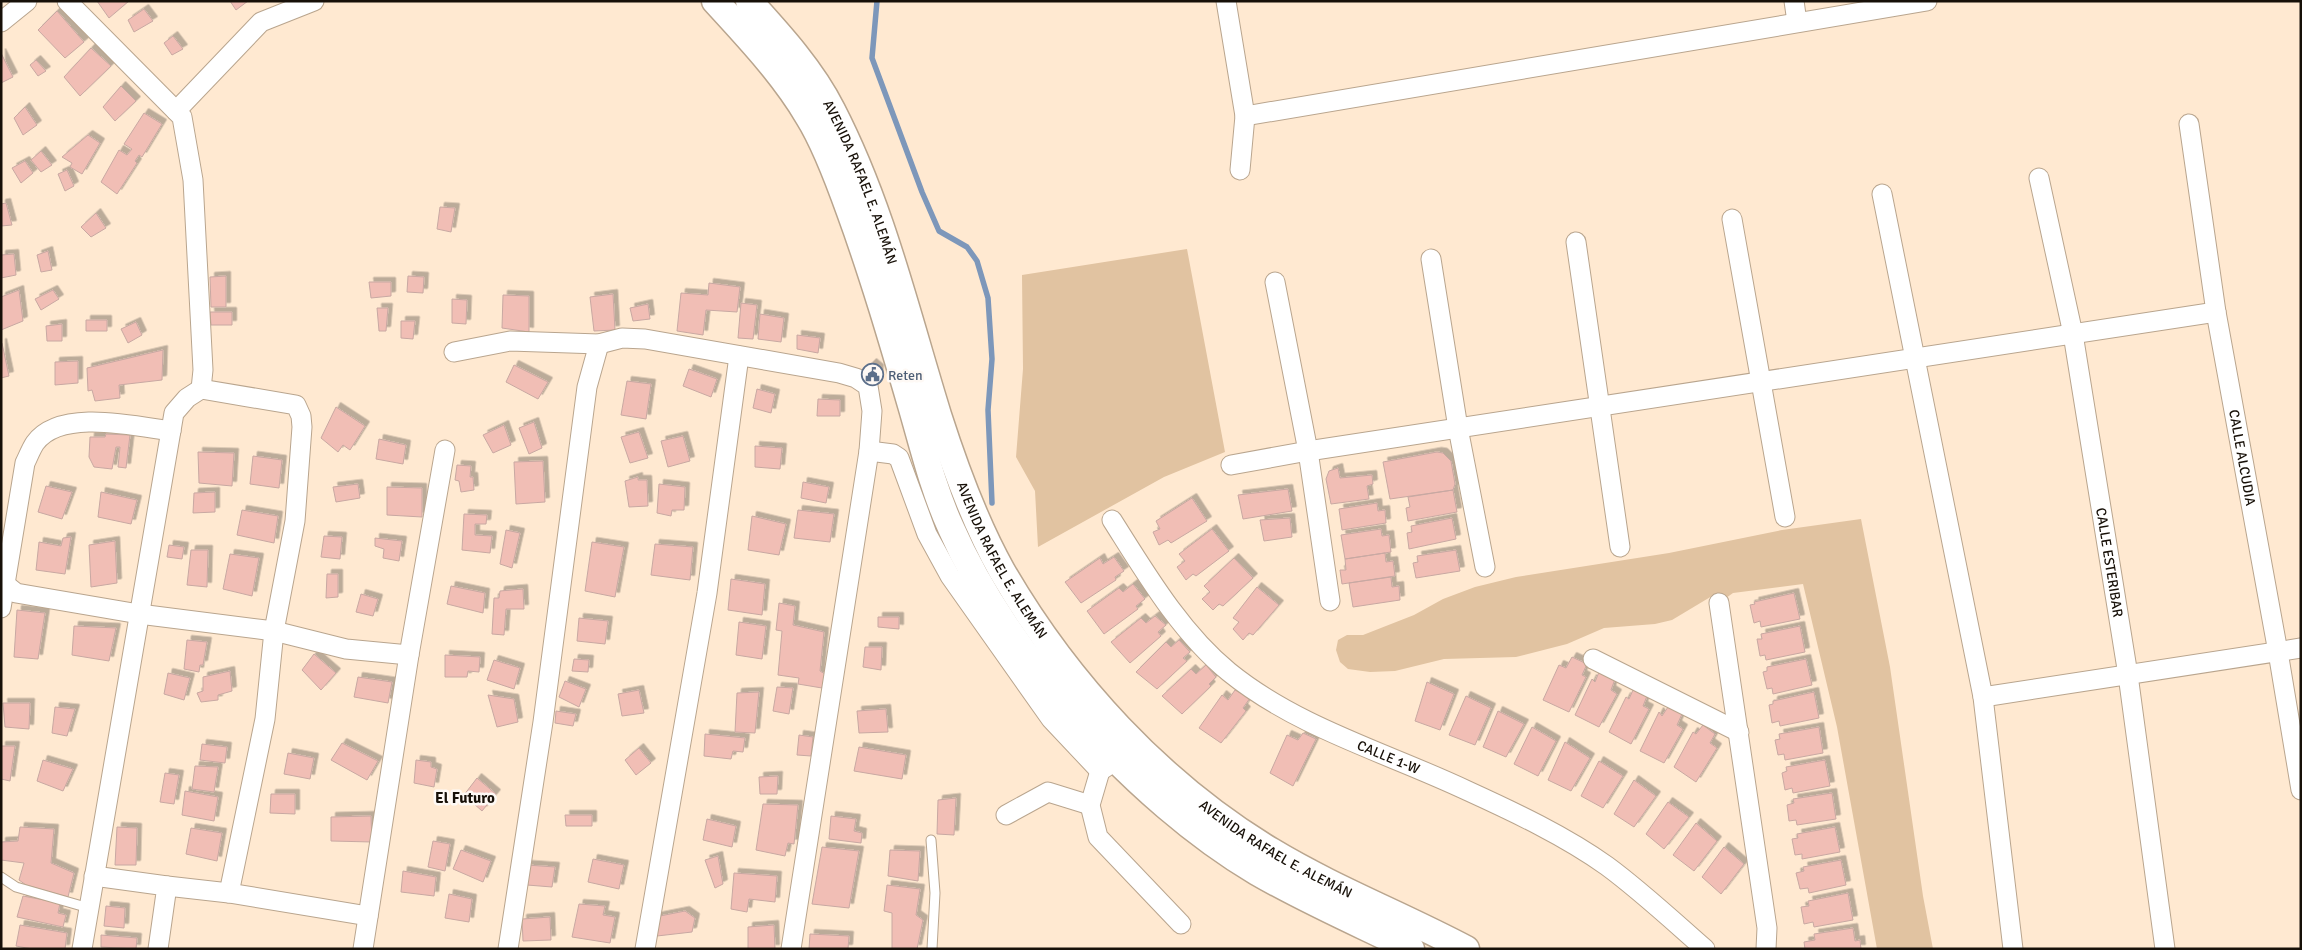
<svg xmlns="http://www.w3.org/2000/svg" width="2302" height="950" viewBox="0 0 2302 950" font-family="Signika,sans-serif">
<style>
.green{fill:#e1c3a1}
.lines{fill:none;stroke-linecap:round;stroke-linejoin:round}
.stream{stroke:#7d97ba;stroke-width:5.5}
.building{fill:#f1beb5;stroke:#c8a8a2;filter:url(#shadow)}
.lane-casing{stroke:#b9a58e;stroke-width:11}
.street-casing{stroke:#b9a58e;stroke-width:21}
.secondary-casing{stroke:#b9a58e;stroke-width:29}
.lane{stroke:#fff;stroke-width:9}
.street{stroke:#fff;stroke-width:19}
.secondary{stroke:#fff;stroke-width:26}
.labels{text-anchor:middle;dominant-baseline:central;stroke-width:5;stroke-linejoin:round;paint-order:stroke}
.street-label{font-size:14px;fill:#171008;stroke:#fef9f5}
.service-label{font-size:14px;fill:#4e5e75;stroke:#fef9f5;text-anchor:start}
.neighbourhood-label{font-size:15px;font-weight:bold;fill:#171008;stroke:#fef9f5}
</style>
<defs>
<filter id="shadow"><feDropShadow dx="4.5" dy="-4.5" stdDeviation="0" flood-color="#0004"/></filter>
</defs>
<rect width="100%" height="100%" fill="#ffe9d1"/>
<path class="green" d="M1187,249L1225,452L1164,477L1038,547L1035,491L1016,457L1023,369L1022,275Z
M1861,519L1890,667L1923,896L1933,949H1877L1837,727L1803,584L1733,593L1719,603L1712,596L1672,620L1655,624L1604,628L1567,644L1516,657L1444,659L1395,671L1370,672L1348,669L1340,662L1336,650L1338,640L1347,635H1363L1414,615L1443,599L1475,587L1516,577L1669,553L1782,530Z"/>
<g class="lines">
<path class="stream" d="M877,1L872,58L922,192L939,231L967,247L977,261L988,298L992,359L988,410L992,503"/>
</g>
<path class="building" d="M97,1H129L109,18Z
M230,1H248L236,10Z
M144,9L153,21L134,32L128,20Z
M57,11L84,42L65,58L38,30Z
M173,36L183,49L172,55L164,43Z
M91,48L111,66L80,96L64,77Z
M1,53L13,77L1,83Z
M36,60L46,71L38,76L30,65Z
M121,86L136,101L115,121L103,107Z
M25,107L37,125L23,135L14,118Z
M144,113L162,124L142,157L139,155L135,161L137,163L117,194L101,182L119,150L127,155L132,149L124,144Z
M88,135L100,143L82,174L70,167L72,163L62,157Z
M41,151L52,165L41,172L31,160Z
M25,161L33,173L21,183L12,168Z
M67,170L74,186L65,191L58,174Z
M6,203L12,225L1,226V204Z
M440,207L455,208L451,232L437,229Z
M96,213L106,228L91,237L81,227Z
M48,251L52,270L41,272L37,255Z
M14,254L16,275L1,278V255Z
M226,276V307H211L210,277Z
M408,276L424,277L423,293L407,292Z
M369,282H391V296L371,298Z
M709,283L740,287L737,312L706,310L703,335L677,331L681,293L708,295Z
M19,290L23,321L1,330V297Z
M53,290L59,299L41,310L35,299Z
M613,294L615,330L594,331L590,297Z
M503,295L529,296V332L502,328Z
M452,299L467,300L466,324L452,323Z
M741,303L757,305L753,339L738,338Z
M648,304L650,319L633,321L630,308Z
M377,308H388L386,331H379Z
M210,312H232V325H211Z
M760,314L784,318L781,342L758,339Z
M86,320H107V331H86Z
M401,321H415L413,339L401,338Z
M136,322L142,335L128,343L121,329Z
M62,324V341H47L46,326Z
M797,335L820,338L818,353L797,349Z
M2,343L9,376L1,378V343Z
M163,350L162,380L119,385L120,398L95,401L92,390L88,391L87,368Z
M78,361V383L55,385V362Z
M872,363L879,369L878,379H867L864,371Z
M514,365L548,382L538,399L506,382Z
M689,369L717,379L711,397L683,386Z
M627,381L651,384L646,419L621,415Z
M757,389L775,394L771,413L753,408Z
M818,399L840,400V416H817Z
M336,407L365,426L350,450L343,445L338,452L321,438Z
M534,422L542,448L529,454L519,428Z
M504,425L511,445L493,453L483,435Z
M639,432L648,458L630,463L621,437Z
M106,434L130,435L126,468L118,467L120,447H116L112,469L94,467L89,457L90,437H105Z
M683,436L690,461L668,467L661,441Z
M379,439L406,445L403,464L376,459Z
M755,446L782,448L780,469L755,467Z
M198,452L234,453L232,486L199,483Z
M1437,452L1443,453L1451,461L1455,484L1453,490L1390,499L1383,462Z
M253,456L282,460L279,488L250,484Z
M543,461L545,502L516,504L514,462Z
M457,465L471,466L470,477H473L474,490L461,492L459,481L455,480Z
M1338,468L1340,478L1372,475L1373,484L1367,486L1369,499L1331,504L1326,479L1329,471Z
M638,477V480H647L648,506L629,507L625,481Z
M803,482L829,487L826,503L801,498Z
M358,484L360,498L336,502L333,487Z
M659,484L685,487L684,510H672L671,516L657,513Z
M46,486L72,492L62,519L38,512Z
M387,487L422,488V517L387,515Z
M1288,489L1292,511L1243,519L1238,495Z
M1453,490L1457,512L1408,521L1406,508L1410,507L1408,497Z
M101,492L137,500L131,524L98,517Z
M215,492V512L193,513L194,493Z
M1192,498L1207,521L1171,543L1168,540L1159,545L1153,532L1160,529L1156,521Z
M1377,503L1378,511L1385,510L1386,523L1342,530L1339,509Z
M242,510L278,516L274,543L237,535Z
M798,510L834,514L830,542L794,538Z
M464,514L487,515L486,524H475V535L492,536L490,553L462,550Z
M752,516L786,524L779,555L748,550Z
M1290,518L1292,537L1264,541L1260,520Z
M1452,518L1456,539L1409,549L1407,533L1412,532L1411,526Z
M1212,529L1229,551L1196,576L1193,574L1186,580L1177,567L1185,561L1179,554Z
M1381,529L1382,536L1389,535L1391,552L1345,559L1341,535Z
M506,530L520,533L512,568L500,564Z
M324,536L342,537L340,559L321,557Z
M71,537L65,574L36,570L39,542L61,546L63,538Z
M375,538L402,541L399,561L383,558L384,549L375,546Z
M115,541L117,583L91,587L89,545Z
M592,542L624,547L615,597L585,591Z
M655,544L693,547L690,580L651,575Z
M169,545L184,547L182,559L167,557Z
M191,550H208L207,587L187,585Z
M1456,550L1460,571L1416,578L1413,563L1418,562L1417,556Z
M1385,553L1386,562L1393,561L1395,576L1342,584L1340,570H1346L1345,559Z
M230,554L259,558L252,596L223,589Z
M1114,557L1124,571L1115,577L1116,580L1081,603L1065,582L1100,558L1103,564Z
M1234,558L1253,578L1223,606L1219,604L1213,610L1202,599L1210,592L1204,586Z
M327,574H338V597L326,598Z
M1391,577L1392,587L1399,586L1400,600L1353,607L1349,583Z
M731,579L765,584L762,615L728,610Z
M1133,584L1145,599L1136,606L1138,609L1104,634L1087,611L1119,588L1123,592Z
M451,586L485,593L483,613L447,604Z
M1257,587L1279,605L1253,635L1249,633L1243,640L1233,629L1239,622L1233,618Z
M523,589L524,609H506L504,635L492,634L494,598H499L500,591Z
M1794,593L1800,619L1761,627L1760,621L1754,623L1750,605L1755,604L1754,602Z
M361,594L378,599L373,616L356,612Z
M779,603L795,606L793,625L824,632L820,671L825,674L822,688L798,684L799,678L778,675L782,631L776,630Z
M17,610L45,613L38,659L14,657Z
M1155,616L1166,625L1158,632L1161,636L1130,663L1111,642L1141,618L1146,623Z
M878,617H899V629L878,627Z
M579,618L608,621L605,644L577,641Z
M739,622L766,626L762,659L736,655Z
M74,626L116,628L109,661L72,655Z
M1800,626L1805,652L1766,660L1765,655L1760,656L1757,639H1762L1761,634Z
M187,640L207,642L203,665H200L199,672L184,669Z
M1179,640L1190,652L1183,658L1187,661L1157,689L1136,672L1166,642L1171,647Z
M865,647H882L881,670L863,667Z
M314,654L336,673L321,690L302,670Z
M445,655L480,657L479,672L468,671L467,677H445Z
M1572,657L1587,664L1582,675L1586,677L1569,712L1543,700L1559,665L1566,668Z
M574,659L589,660L588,672L572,671Z
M1806,659L1812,685L1773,694L1772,688L1767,689L1763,672L1767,671V667Z
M494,660L520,668L514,689L487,680Z
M1206,665L1216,677L1209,684L1211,686L1182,714L1162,696L1191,669L1196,674Z
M230,671L232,691L218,695V700L201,702L197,693L203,691V677Z
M1599,672L1615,679L1611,690L1617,694L1599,727L1575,715L1592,679L1595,682Z
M168,673L190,678L184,700L164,694Z
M358,677L392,682L388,703L354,697Z
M565,681L586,689L579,707L559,697Z
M1427,682L1454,694L1440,730L1415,721Z
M777,687L793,688L789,714L773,711Z
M639,690L644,713L622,716L618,694Z
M1235,690L1250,698L1243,708L1246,711L1221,743L1199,728L1222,695L1228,700Z
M1633,690L1647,696L1643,706L1649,709L1631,744L1609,732L1626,697L1629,699Z
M759,692L755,733L735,732L737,693Z
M1814,692L1819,718L1780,726L1779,721L1772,723L1769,705L1773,704V701Z
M488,695L514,699L518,722L497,727Z
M1466,696L1491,708L1475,745L1449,735Z
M3,703H30L29,729L5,727Z
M55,707L75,709L67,736L52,733Z
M1668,707L1682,714L1677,725L1683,729L1664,763L1640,751L1659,712L1662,716Z
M886,709L888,732L859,733L857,711Z
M556,711L576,714L573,726L555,723Z
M1498,711L1524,724L1506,757L1483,747Z
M1703,725L1715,734L1710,743L1717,748L1696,782L1674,767L1693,732L1696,734Z
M1532,727L1556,741L1538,776L1514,764Z
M1819,727L1823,753L1785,760L1784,754L1778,755L1775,740L1780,739L1779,734Z
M1303,733L1316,739L1293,786L1270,773L1287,735L1298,740Z
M705,734L745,738L743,752L733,751L731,759L704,756Z
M799,735L813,737L811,756L797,755Z
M1565,742L1590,758L1571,791L1548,780Z
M342,743L378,761L367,780L331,760Z
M202,744L227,747L225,763L200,760Z
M1,746H15L10,781L1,779Z
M859,747L906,755L902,779L854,771Z
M639,748L651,763L636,775L625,760Z
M288,753L314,758L310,779L284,774Z
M43,760L73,769L63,791L37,781Z
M416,760L431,762V767L437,769L434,787L414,783Z
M1825,760L1830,786L1793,793L1792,788L1785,790L1782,773L1787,771L1786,767Z
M1599,761L1623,776L1603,808L1581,796Z
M195,766L218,767L214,792L192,789Z
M165,773L179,775L174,804L160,802Z
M778,776L777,794H760L759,777Z
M477,778L496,794L482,811L464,795Z
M1634,780L1656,796L1634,827L1614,814Z
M185,791L218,797L214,821L182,815Z
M1832,793L1836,819L1797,825L1796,820L1789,821L1787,805L1794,803L1793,799Z
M271,794H295V814L270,813Z
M956,798L954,835L937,834L938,800Z
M1668,802L1689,817L1664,849L1646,834Z
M763,804L798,805L794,844L788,843L785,856L756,850Z
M565,815H592V826H566Z
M371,816L372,842L331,841V817Z
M831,816L856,819L854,831L862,833L861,843L829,839Z
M707,819L736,826L732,847L703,840Z
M1696,823L1717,841L1694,871L1673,855Z
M20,827L54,829L51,863L74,873L68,897L26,885L19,880L24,863L1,860V842L18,841Z
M117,827L137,828L136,865H115Z
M1835,827L1840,852L1802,859V854L1795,855L1792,839L1798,838L1797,834Z
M191,828L222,833L217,861L186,854Z
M433,841L450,844L445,871L428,867Z
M822,847L859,851L849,908L812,904Z
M1724,847L1744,864L1721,894L1702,877Z
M461,850L491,861L483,882L453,869Z
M890,850L920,851L918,881L888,876Z
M718,856L723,884L715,888L705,860Z
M593,859L624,865L619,889L588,882Z
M1841,860L1846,885L1809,893L1808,888L1800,889L1796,873L1804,871L1803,867Z
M527,865L555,867L552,887L527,885Z
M403,871L436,877L434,896L401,892Z
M734,873L777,876L775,902L749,899L747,912L731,909Z
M887,885L920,889L916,915L923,920L917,949H892V913L884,911Z
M1848,893L1853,920L1814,927L1813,922L1804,924L1801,907L1809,906L1808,901Z
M449,894L472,899L469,922L445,918Z
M23,896L60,903L58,913L66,915L63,927L17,917Z
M579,904L605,906L603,915L615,917L610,943L572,937Z
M106,906L125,908L124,928L104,926Z
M685,911L695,918L692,932L657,936L655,917Z
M550,917L551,940L523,941L522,919Z
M20,925L67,933L65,949H32L16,946Z
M774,925L775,949H748V927Z
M1853,928L1855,941L1860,940L1861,949H1805L1804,942L1815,940L1814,934Z
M810,934L849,936L848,949H809Z
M101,935L137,938L136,949L101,947Z"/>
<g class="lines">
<defs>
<path id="lane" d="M931,840L935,893L932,949
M1,877L16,887L89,908"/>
<g id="street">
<path d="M67,1L182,117L193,180L203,370L201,389"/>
<path d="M1226,1L1245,116L1240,170"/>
<path d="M1794,1L1797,22"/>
<path d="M1,22L27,1"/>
<path d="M176,111L261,22L314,1"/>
<path d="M1245,116L1927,1"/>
<path id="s1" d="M2189,124L2216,312L2278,652L2301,790"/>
<path id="s2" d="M2039,178L2073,334L2128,675L2165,949"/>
<path d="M1882,194L1983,697L2013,949"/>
<path d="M1732,219L1785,517"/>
<path d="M1576,242L1620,547"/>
<path d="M1431,259L1458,428L1485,567"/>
<path d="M1275,282L1308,451L1330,601"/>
<path d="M454,352L510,341L599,344L622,338L645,339L839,373L856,378L868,386L872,411L869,451L791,949"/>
<path d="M869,451L893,454L899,458L927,534L950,576L1051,719L1100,771"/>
<path d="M1231,465L1308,451L2216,312"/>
<path id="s3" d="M1112,520C1145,572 1180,632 1229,672C1298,728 1388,753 1468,791C1514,812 1565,836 1607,866C1641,891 1673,921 1705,949"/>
<path d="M1,581L16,593L139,614L274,631L346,649L409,655"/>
<path d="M1719,603L1767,928L1766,949"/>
<path d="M1,608L25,463C28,457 31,449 35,443C60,408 135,426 171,431"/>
<path d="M1593,659L1739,732"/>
<path d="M1983,697L2301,648"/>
<path d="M1109,765L1100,771L1090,805L1098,837L1181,924"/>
<path d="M1006,815L1048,792L1090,805"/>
<path d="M94,876L167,886L158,949"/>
<path d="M167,886L229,893L368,916"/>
<path d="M82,949L174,413L187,398L201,389L296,405L301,416L302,427L295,521L274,631L265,719L229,893"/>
<path d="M363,949L409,655L445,450"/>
<path d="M508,949L543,722L587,387L599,344"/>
<path d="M645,949L707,593L739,356"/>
</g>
<g id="secondary">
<path d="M715,1C748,37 783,74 808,116C825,143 839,181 850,212C873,275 892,340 911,405C923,446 933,489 951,528C1007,656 1137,801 1257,872C1307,901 1360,924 1411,949"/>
<path id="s4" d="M749,1C779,34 812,70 832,110C882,207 906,312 938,415C955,468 975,523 1002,571C1067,683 1160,784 1271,851C1334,889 1402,915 1466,949"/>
</g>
</defs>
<use href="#lane" class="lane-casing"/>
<use href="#street" class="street-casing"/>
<use href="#secondary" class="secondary-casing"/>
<use href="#lane" class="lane"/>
<use href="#street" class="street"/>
<use href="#secondary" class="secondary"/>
</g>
<defs>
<symbol id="civic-ring" viewBox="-11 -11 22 22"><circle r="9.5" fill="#fef9f5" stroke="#5c6f8a" stroke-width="1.5"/><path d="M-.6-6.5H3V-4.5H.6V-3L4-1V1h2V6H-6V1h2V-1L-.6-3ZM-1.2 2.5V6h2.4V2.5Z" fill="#5c6f8a"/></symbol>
</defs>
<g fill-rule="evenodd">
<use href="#civic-ring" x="860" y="362" width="25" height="25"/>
</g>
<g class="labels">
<g class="street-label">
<text stroke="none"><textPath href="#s4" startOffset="215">AVENIDA RAFAEL E. ALEMÁN</textPath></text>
<text stroke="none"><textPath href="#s1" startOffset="338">CALLE ALCUDIA</textPath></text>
<text stroke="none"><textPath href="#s4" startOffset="620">AVENIDA RAFAEL E. ALEMÁN</textPath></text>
<text stroke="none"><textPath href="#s2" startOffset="391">CALLE ESTERIBAR</textPath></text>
<text stroke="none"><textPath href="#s3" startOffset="374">CALLE 1-W</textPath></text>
<text stroke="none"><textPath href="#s4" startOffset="1025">AVENIDA RAFAEL E. ALEMÁN</textPath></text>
</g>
<g class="service-label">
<text x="888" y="375">Reten</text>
</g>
<g class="neighbourhood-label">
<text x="465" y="798">El Futuro</text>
</g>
</g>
<rect width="2302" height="950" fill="none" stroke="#171008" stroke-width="5"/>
</svg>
